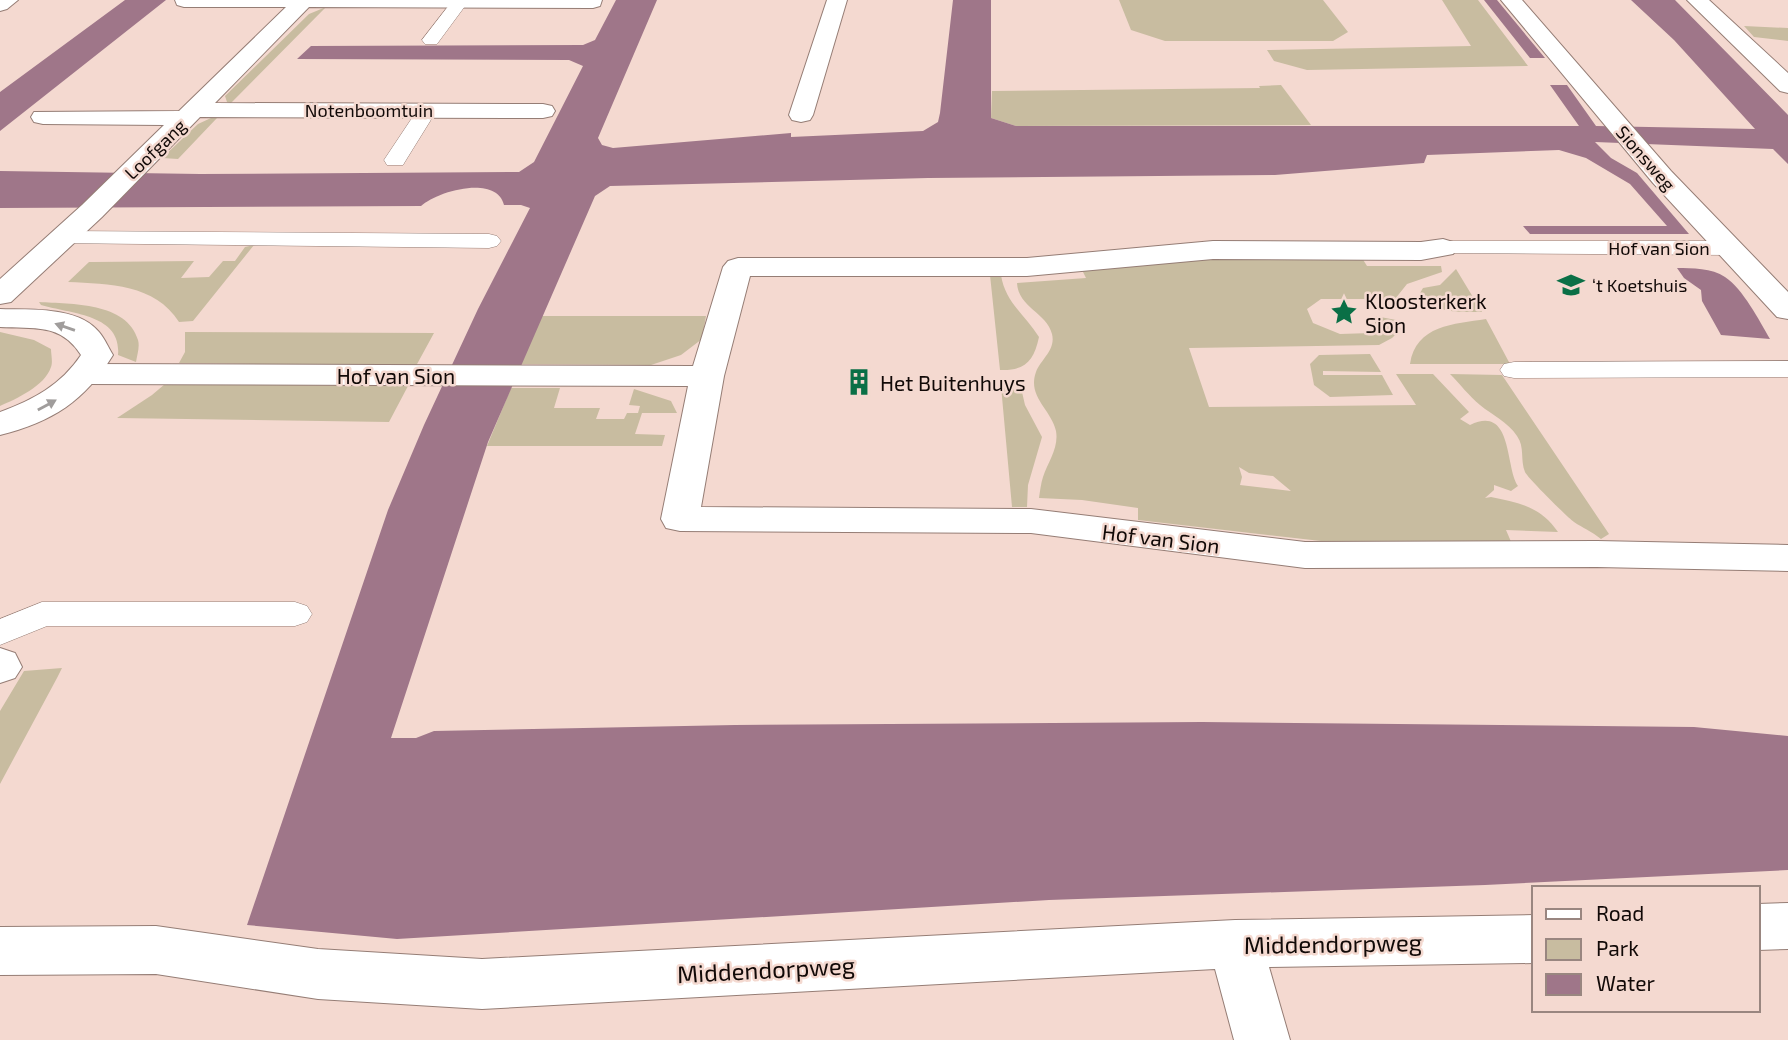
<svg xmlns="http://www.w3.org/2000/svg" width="1788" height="1040" viewBox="0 0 1788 1040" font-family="'Exo 2',sans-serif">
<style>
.green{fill:#c8bca0;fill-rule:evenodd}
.water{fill:#9f7689}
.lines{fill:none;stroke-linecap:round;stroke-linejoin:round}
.service-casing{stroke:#957d75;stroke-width:1}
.minor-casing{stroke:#957d75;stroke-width:2}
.tertiary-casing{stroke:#957d75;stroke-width:2}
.service{fill:#fff;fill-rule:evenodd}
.minor{fill:#fff;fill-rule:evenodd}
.tertiary{fill:#fff;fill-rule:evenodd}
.oneway{fill:#a09d9c}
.labels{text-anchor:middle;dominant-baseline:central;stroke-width:5;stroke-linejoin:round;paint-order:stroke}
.far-street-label{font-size:18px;fill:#110907;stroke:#f4d9d0}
.far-poi-label{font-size:18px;fill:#110907;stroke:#f4d9d0;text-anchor:start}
.poi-label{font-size:21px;fill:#110907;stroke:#f4d9d0;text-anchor:start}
.street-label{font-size:21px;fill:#110907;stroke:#f4d9d0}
.near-street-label{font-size:24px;fill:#110907;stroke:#f4d9d0}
</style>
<rect width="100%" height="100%" fill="#f4d9d0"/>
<path class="green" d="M1119,0H1323L1348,32L1333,41H1165L1131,30Z
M1442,0H1478L1528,66L1307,70L1274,61L1267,50L1471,46Z
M326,7L231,103L227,102L225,96L309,14Z
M1744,26L1788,28V41L1754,37Z
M1281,85L1311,125L1016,126L991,118L992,91L1260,88L1259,86Z
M211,118H217L178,159L162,158L198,124Z
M254,245L193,321L179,322C155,284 109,284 68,282L89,262H94L194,261L181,278L209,277L223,261H235L245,247Z
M1225,258H1362L1367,266H1441L1442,272L1407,284L1395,299H1321L1307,309L1313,323L1340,334L1371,333L1375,326V316L1396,320L1401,329L1392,338L1379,345L1189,348L1209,407L1416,405L1396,374H1433L1469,412L1460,419L1470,425C1513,404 1505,467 1518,486L1511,491L1494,485V490L1485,498L1491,497C1519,503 1540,506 1558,532L1506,530L1512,544L1321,541L1138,520V508L1082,500L1039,498C1040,491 1041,483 1043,477C1048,462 1059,448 1056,431C1051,409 1027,397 1036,372C1041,359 1056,350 1052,334C1047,313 1018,307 1017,283L1086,278L1082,270ZM1239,467L1249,473L1273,476L1291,491L1240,485L1242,477Z
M1456,269L1482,312C1459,312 1439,313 1421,299L1420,293L1423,288L1440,285Z
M990,275H1001C1005,302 1025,315 1039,337C1034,361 1025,371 1000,370Z
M39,302C71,304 127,302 138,340C140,347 137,355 136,362L118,355C122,314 71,314 41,305Z
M541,316H706L702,339L681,355L651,365L521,364Z
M1486,319L1510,364H1410C1416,325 1454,324 1486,319Z
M0,332L34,340L51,349C51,354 53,362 51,367C45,386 16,399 0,406Z
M185,332L434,333L416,366L179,363L185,352Z
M1370,354L1381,372L1323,371V375H1382L1393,395L1330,397L1314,385L1310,364L1319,355Z
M1450,374L1502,375L1609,534L1601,539C1591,531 1583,528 1574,522C1568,518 1526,476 1525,472C1520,460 1525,447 1517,436C1508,422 1492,415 1480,405C1469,396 1460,384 1450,374Z
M165,384L408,386L389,422L117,418L152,395Z
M1001,386L1022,392L1025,405L1042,437L1028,485L1027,507H1012Z
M511,388H560L554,408H600L596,419H624L627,413H638L640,406L629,405L634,389L671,401L677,413H642L635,434L665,435L662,446H487Z
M62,668L57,678L0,784V711L24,671Z"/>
<path class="water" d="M125,0H166L0,131V92Z
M616,0H657L598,138L602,145L613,148L791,133V137L923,131L938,122L940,113L953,0H991V118L1016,126H1579L1550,85H1567L1596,126L1755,129L1674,40L1631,0H1675L1788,115V164L1773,149L1595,142L1611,158L1637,173L1689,234H1530L1523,226H1667L1630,184L1586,158L1559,150L1427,155L1424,163L1275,175L928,178L610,186L595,196L488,442L391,738H416L434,731L735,725L1202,722L1694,727L1788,736V870L1485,885L1049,900L397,939L247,925L388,510L424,425L478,309L530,208L521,205H504C497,174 437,191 421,206L0,208V171L200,174L519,172L534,162L583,66L569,60L297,59L311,46L583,45L595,40Z
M1484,0H1497L1545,58H1530Z
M1677,268C1692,268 1712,268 1725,277C1743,289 1759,320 1770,339L1721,335L1702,301L1701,290L1684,278Z"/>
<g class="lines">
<defs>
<path id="service" d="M453,0L468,2L437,44H425L422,40Z
M427,104L434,106L437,110L406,160L403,165H387L384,160L420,106Z
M63,231L489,234L497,236L501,241L497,246L489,248L55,243L51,238L55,233Z
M1443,241H1729L1737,243L1741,248L1737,253L1729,255L1435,253L1431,248L1435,243Z
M1788,361V377L1514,378L1504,376L1500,370L1504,364L1514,362Z
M42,602H295L307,606L312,614L307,622L295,626H47L0,645V619Z"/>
<path id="minor" d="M0,0H18L7,9L0,11Z
M602,0L600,6L593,8L309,7L215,103L543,104L552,106L555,111L552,116L543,118L200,117L102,217L11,302L0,304V279L82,205L164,125L43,124L34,122L31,117L34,112L179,111L286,7H184L177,5L175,0Z
M827,0H847L813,115L810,120L801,122L792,120L789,115Z
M1501,0H1522L1671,171L1788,292V319L1777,317L1653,183Z
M1687,0H1709L1788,73V93L1780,91Z
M1443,239L1453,242L1458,248L1453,254L1421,260L1213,259L1027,276H750L724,376L701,507L1031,509L1305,542L1597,541L1788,545V571L1597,567L1305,568L1031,533L680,531L666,528L661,519L688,386L86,384L74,381L69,374L74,367L86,364L693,366L723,267L728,261L738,258H1027L1213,241L1421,242Z
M0,648L15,653L22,667L15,678L0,683Z
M1788,903V949L1758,950V904Z
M1534,915V963L1269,967L1290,1040H1234L1215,969L482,1009L318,999L156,974L0,975V927L156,926L318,949L482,959L1235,920Z"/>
<path id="tertiary" d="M0,309C30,310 78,306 99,332C105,339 108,347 113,355C85,401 52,422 0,435V412C33,400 61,385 81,355C61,323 34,329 0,327Z"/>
</defs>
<use href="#service" class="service-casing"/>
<use href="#minor" class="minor-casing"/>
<use href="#tertiary" class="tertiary-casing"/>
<use href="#service" class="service"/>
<use href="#minor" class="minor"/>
<use href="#tertiary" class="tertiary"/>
</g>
<defs><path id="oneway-solid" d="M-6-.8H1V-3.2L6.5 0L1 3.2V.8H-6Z" transform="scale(1.75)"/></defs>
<g class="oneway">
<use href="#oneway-solid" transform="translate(65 327) rotate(-161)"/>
<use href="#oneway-solid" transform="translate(47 405) rotate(-29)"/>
</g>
<defs>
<symbol id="school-bare" viewBox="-9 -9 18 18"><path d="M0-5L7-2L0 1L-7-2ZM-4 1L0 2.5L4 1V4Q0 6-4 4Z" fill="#0a6f46" stroke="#f4d9d0" stroke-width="2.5" paint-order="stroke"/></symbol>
<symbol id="sight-bare" viewBox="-9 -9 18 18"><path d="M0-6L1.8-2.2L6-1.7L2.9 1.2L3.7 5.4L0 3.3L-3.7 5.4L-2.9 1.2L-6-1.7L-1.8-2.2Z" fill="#0a6f46" stroke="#f4d9d0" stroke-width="2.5" paint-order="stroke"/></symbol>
<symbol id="building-bare" viewBox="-9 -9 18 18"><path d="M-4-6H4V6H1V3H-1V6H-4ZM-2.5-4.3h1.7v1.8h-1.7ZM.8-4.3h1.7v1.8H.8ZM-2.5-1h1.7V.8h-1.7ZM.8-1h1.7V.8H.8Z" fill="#0a6f46" stroke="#f4d9d0" stroke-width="2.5" paint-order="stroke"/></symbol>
</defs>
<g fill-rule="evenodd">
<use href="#school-bare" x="1552" y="266" width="38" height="38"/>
<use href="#sight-bare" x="1325" y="293" width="38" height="38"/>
<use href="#building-bare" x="840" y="363" width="38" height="38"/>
</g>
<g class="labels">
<g class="far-street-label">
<text x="369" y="110">Notenboomtuin</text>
<text transform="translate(155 149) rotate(-44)">Loofgang</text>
<text transform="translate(1646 158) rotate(49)">Sionsweg</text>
<text x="1659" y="248">Hof van Sion</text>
</g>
<g class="far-poi-label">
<text x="1592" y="285">‘t Koetshuis</text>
</g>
<g class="poi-label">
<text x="1365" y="300">Kloosterkerk<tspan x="1365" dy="24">Sion</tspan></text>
<text x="880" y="382">Het Buitenhuys</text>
</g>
<g class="street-label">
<text x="396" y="375">Hof van Sion</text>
<text transform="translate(1161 538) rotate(7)">Hof van Sion</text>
</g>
<g class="near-street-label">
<text transform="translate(1333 943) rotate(-1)">Middendorpweg</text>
<text transform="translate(766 969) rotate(-3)">Middendorpweg</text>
</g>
</g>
<rect x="1532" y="886" width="228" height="126" fill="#f4d9d0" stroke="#998680" stroke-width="2"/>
<rect x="1546" y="909" width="35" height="10" fill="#ffffff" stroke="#998680" stroke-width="2"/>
<text x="1596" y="921" font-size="21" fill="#110907">Road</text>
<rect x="1546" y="939" width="35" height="21" fill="#c8bca0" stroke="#998680" stroke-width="2"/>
<text x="1596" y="956" font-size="21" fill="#110907">Park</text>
<rect x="1546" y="974" width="35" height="21" fill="#9f7689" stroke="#998680" stroke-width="2"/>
<text x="1596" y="991" font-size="21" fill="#110907">Water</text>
</svg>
